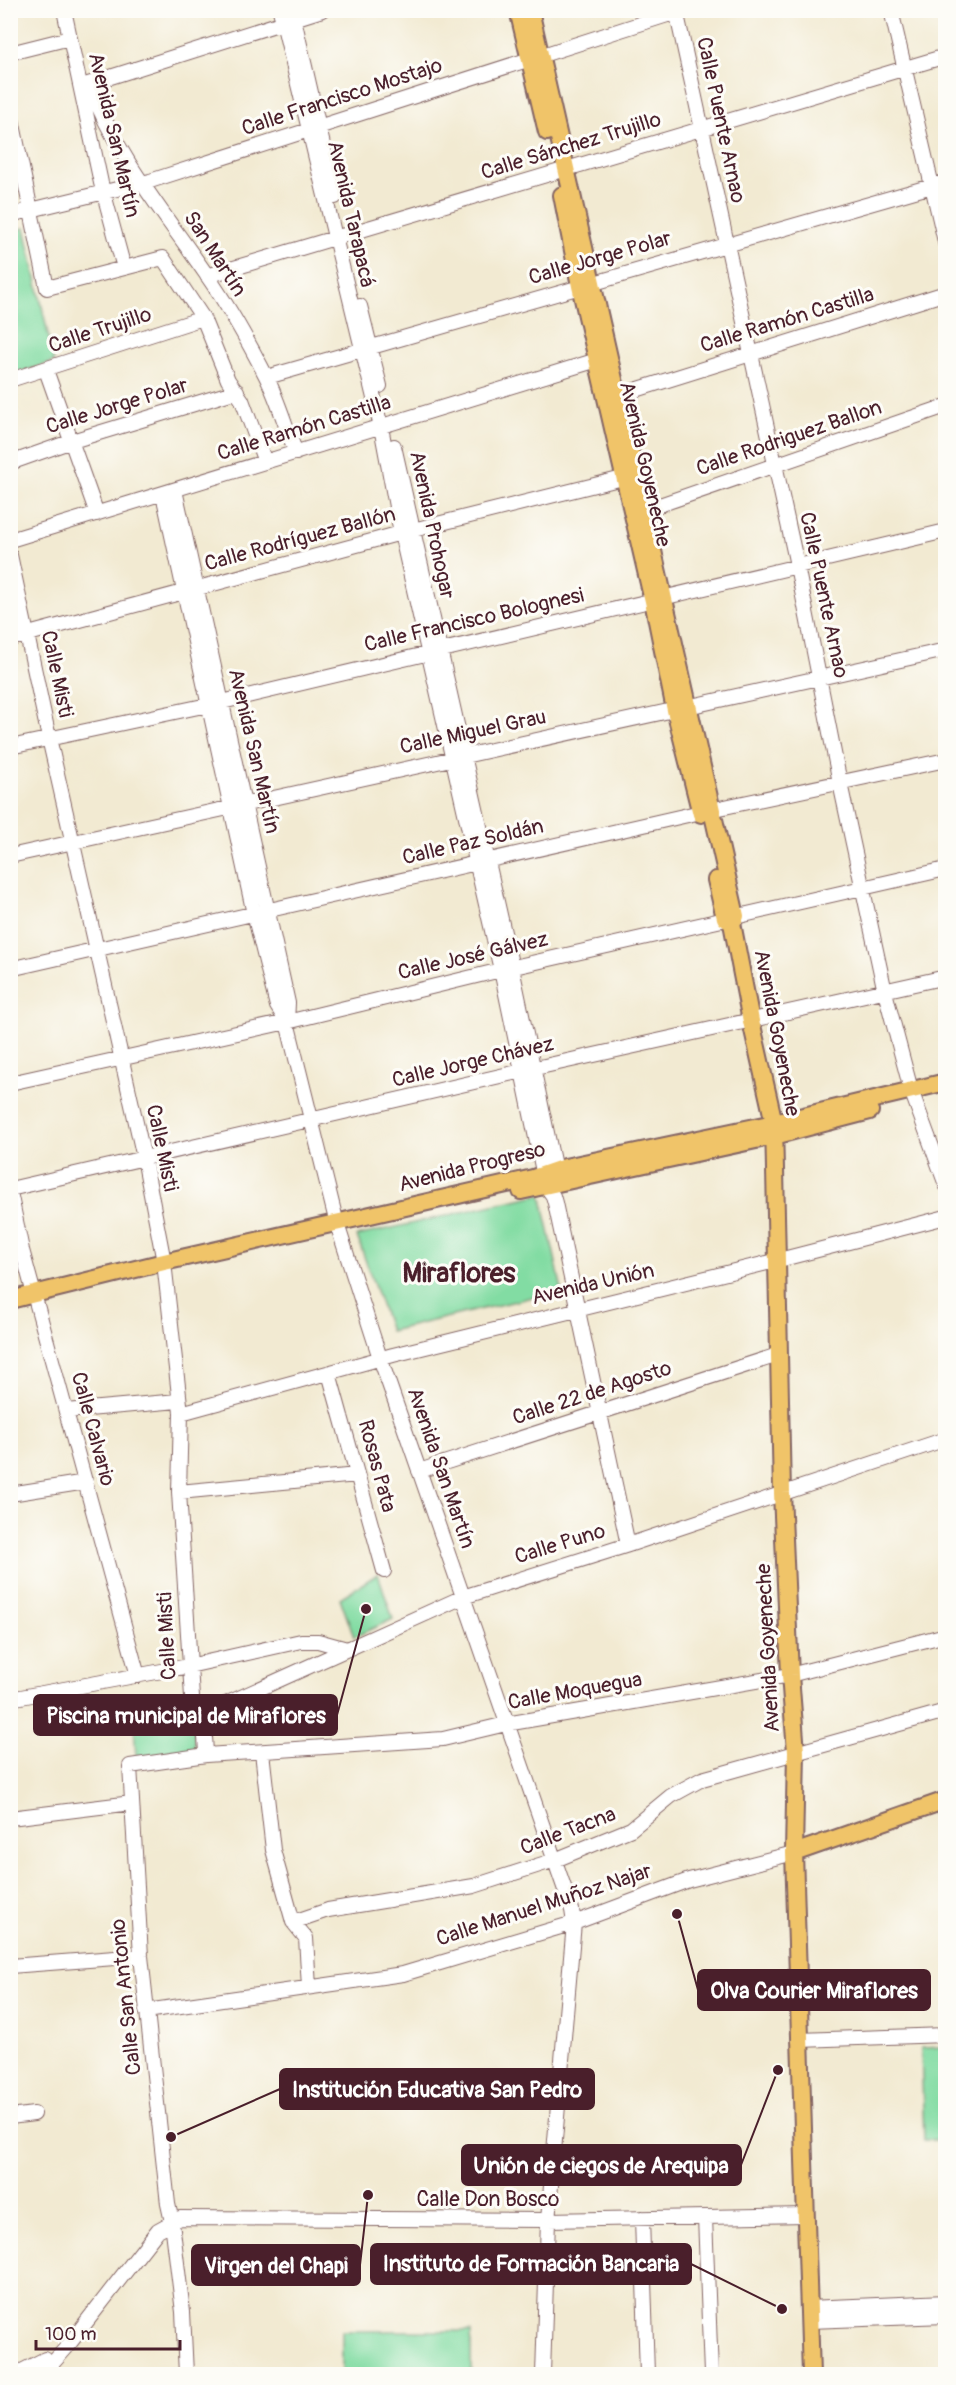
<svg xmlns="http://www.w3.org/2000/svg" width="956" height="2385" viewBox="0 0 956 2385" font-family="Pangolin,sans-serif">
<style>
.green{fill:#82dca3;stroke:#667e67;stroke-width:1.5}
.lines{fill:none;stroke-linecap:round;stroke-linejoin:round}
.minor-casing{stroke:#856665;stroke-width:16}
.major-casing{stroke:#856665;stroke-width:20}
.minor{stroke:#fff;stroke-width:14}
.major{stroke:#f0c469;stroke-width:16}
.labels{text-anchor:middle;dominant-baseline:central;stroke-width:6;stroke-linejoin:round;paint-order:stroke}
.street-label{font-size:21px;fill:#4a1f2b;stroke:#fdfcf7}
.district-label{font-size:27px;font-weight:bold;fill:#4a1f2b;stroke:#fdfcf7}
.leader{fill:none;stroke:#4a1f2b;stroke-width:2}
.callout-dot{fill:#4a1f2b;stroke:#fdfcf7;stroke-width:2}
.callout{fill:#4a1f2b;stroke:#4a1f2b;stroke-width:2}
.callout-label{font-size:22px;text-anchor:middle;font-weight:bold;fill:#fff}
</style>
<rect width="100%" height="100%" fill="#fdfcf7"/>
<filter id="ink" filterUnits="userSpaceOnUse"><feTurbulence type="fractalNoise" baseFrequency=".0167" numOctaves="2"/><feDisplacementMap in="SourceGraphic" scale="12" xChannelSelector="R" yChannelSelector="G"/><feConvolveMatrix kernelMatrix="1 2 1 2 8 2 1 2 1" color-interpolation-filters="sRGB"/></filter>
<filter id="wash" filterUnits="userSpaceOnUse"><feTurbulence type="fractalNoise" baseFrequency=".008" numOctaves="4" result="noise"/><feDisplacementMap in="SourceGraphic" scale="24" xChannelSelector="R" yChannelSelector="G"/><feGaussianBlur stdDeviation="1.35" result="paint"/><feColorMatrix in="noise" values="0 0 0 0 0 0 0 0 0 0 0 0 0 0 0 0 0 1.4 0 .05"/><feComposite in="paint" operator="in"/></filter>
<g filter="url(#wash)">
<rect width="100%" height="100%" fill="#f2ead2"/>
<path class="green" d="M25,228L54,362L10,375V231Z
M541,1194L562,1290L390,1331L357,1236Z
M378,1574L393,1619L354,1637L340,1598Z
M193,1719L195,1751L136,1757L134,1725Z
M945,2047V2140H924L921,2048Z
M342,2331H471V2374H342Z"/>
</g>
<g filter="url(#ink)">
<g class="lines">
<defs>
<path id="minor" d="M64,10L101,183L124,268
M280,10L381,427L401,533L501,970L546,1186L553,1196L555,1203L628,1545
M292,10L335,197
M676,10L795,556L840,783L885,992L911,1090L946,1185
M891,10L946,246
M10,53L70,38
M89,84C115,154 164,213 206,274C227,304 249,343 266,376C278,400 286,428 296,453
M82,86L322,10
M10,110L47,288L163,258L203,318L228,380L242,400L265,462
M10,215L150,181L683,10
M207,276L946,56
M360,306L380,386
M46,370L97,514
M267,377L946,182
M10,380L203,318
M610,398L946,293
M394,446L512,968L557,1180
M10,463L72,441L237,391
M175,490L288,1003L287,1022L337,1224L380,1358L572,1910L574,1923L548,2220L543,2374
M163,494L254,914L277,1006L287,1022
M645,510L946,406
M10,540L607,357
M10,555L49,738L144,1158L164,1262L181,1413L179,1492L193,1713C207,1720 205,1742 206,1755
M10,639L401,533L635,475
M10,747L222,702L946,531
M10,856L946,650
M10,969L701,812L946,760
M10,1083L287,1022L501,970L946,869
M10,1189L522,1071L946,977
M10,1192L22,1250L138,1676
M329,1373L384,1571
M66,1411L178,1401
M181,1413L393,1355L775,1261L946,1217
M419,1471L778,1355
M179,1492L357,1475
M10,1494L86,1482
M10,1699L189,1666L301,1641H318L347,1649
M199,1716L463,1597L628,1545L946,1439
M262,1752L273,1850L293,1922L306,1938L309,1987
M10,1818L132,1803
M293,1922L328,1910L474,1886L555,1860L631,1829L671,1796L702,1779L946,1711
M10,1966L141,1956
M146,2011L403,1974L574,1923L689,1880L794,1853
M799,2040L946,2035
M10,2117L34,2114
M705,2217L711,2374
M642,2218L647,2374
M808,2308L946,2302
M809,2321L946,2316
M16,2374L45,2359
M37,2374L51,2365L66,2348L158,2230L180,2218L548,2220L805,2215
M186,2374L183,2312L172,2222L168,2204L141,1956L130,1766L206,1755L443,1739L506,1724L790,1675L946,1635"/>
<path id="major" d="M518,10L547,132
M530,10L736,916L732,923L751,1021L774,1123L782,1493L790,1675L796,1752L794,1853L811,2374
M562,195L580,286L653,601L675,710L701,814
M716,880L725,918L732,923
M521,1191L774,1136L870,1111
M10,1300L164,1262L533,1178L565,1167L774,1123L946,1082
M794,1853L946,1800"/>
</defs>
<use href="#minor" class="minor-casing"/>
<use href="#major" class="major-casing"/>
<use href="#minor" class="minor"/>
<use href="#major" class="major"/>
</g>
</g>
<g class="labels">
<g class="street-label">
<text transform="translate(342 97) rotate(-18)">Calle Francisco Mostajo</text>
<text transform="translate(721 120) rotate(78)">Calle Puente Arnao</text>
<text transform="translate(114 135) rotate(77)">Avenida San Martín</text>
<text transform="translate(571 146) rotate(-17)">Calle Sánchez Trujillo</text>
<text transform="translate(351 214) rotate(77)">Avenida Tarapacá</text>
<text transform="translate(215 254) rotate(57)">San Martín</text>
<text transform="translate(600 258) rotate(-16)">Calle Jorge Polar</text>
<text transform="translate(787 320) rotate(-17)">Calle Ramón Castilla</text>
<text transform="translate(100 330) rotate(-18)">Calle Trujillo</text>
<text transform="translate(117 406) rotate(-17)">Calle Jorge Polar</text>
<text transform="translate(304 428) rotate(-17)">Calle Ramón Castilla</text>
<text transform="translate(789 438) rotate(-19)">Calle Rodriguez Ballon</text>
<text transform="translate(645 464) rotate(77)">Avenida Goyeneche</text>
<text transform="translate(432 525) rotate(78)">Avenida Prohogar</text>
<text transform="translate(300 539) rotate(-15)">Calle Rodríguez Ballón</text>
<text transform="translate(824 595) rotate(78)">Calle Puente Arnao</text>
<text transform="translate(474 620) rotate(-13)">Calle Francisco Bolognesi</text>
<text transform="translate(57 674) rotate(78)">Calle Misti</text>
<text transform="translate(473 732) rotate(-12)">Calle Miguel Grau</text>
<text transform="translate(254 751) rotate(77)">Avenida San Martín</text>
<text transform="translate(473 842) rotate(-13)">Calle Paz Soldán</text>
<text transform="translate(473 956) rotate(-13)">Calle José Gálvez</text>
<text transform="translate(777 1033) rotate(79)">Avenida Goyeneche</text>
<text transform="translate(473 1062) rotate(-13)">Calle Jorge Chávez</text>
<text transform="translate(162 1148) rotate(78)">Calle Misti</text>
<text transform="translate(472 1167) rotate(-14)">Avenida Progreso</text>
<text transform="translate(593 1284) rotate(-13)">Avenida Unión</text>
<text transform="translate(592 1393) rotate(-18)">Calle 22 de Agosto</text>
<text transform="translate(93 1429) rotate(75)">Calle Calvario</text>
<text transform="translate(377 1466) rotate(75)">Rosas Pata</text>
<text transform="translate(441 1468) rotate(71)">Avenida San Martín</text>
<text transform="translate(560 1544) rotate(-17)">Calle Puno</text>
<text transform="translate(167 1636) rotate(-93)">Calle Misti</text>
<text transform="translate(768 1648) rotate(-93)">Avenida Goyeneche</text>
<text transform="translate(575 1691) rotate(-10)">Calle Moquegua</text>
<text transform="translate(568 1831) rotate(-21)">Calle Tacna</text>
<text transform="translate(544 1905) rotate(-18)">Calle Manuel Muñoz Najar</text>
<text transform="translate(126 1997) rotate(-96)">Calle San Antonio</text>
<text x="488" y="2199">Calle Don Bosco</text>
</g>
<g class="district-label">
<text x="459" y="1273">Miraflores</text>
</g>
</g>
<path class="leader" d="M366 1609L337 1715M677 1914L698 1990M171 2137L280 2089M778 2070L741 2165M782 2309L691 2264M368 2195L360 2265"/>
<g class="callout-dot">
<circle cx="366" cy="1609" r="6"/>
<circle cx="677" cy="1914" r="6"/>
<circle cx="171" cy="2137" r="6"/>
<circle cx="778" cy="2070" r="6"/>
<circle cx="782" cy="2309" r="6"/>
<circle cx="368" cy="2195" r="6"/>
</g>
<g class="callout">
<rect x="34" y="1695" width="303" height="40" rx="6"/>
<rect x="698" y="1970" width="232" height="40" rx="6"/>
<rect x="280" y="2069" width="314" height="40" rx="6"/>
<rect x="462" y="2145" width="279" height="40" rx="6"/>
<rect x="371" y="2244" width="320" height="40" rx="6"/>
<rect x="192" y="2245" width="168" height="40" rx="6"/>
</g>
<g class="callout-label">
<text x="186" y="1723">Piscina municipal de Miraflores</text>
<text x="814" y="1998">Olva Courier Miraflores</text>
<text x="437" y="2097">Institución Educativa San Pedro</text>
<text x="601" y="2173">Unión de ciegos de Arequipa</text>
<text x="531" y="2271">Instituto de Formación Bancaria</text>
<text x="276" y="2273">Virgen del Chapi</text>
</g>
<rect width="956" height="2385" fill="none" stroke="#fdfcf7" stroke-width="36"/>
<path d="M36 2340v9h144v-9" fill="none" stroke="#4a1f2b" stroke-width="3"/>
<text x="45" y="2340" font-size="18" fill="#4a1f2b" stroke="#fdfcf7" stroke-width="4.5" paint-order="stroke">100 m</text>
</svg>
